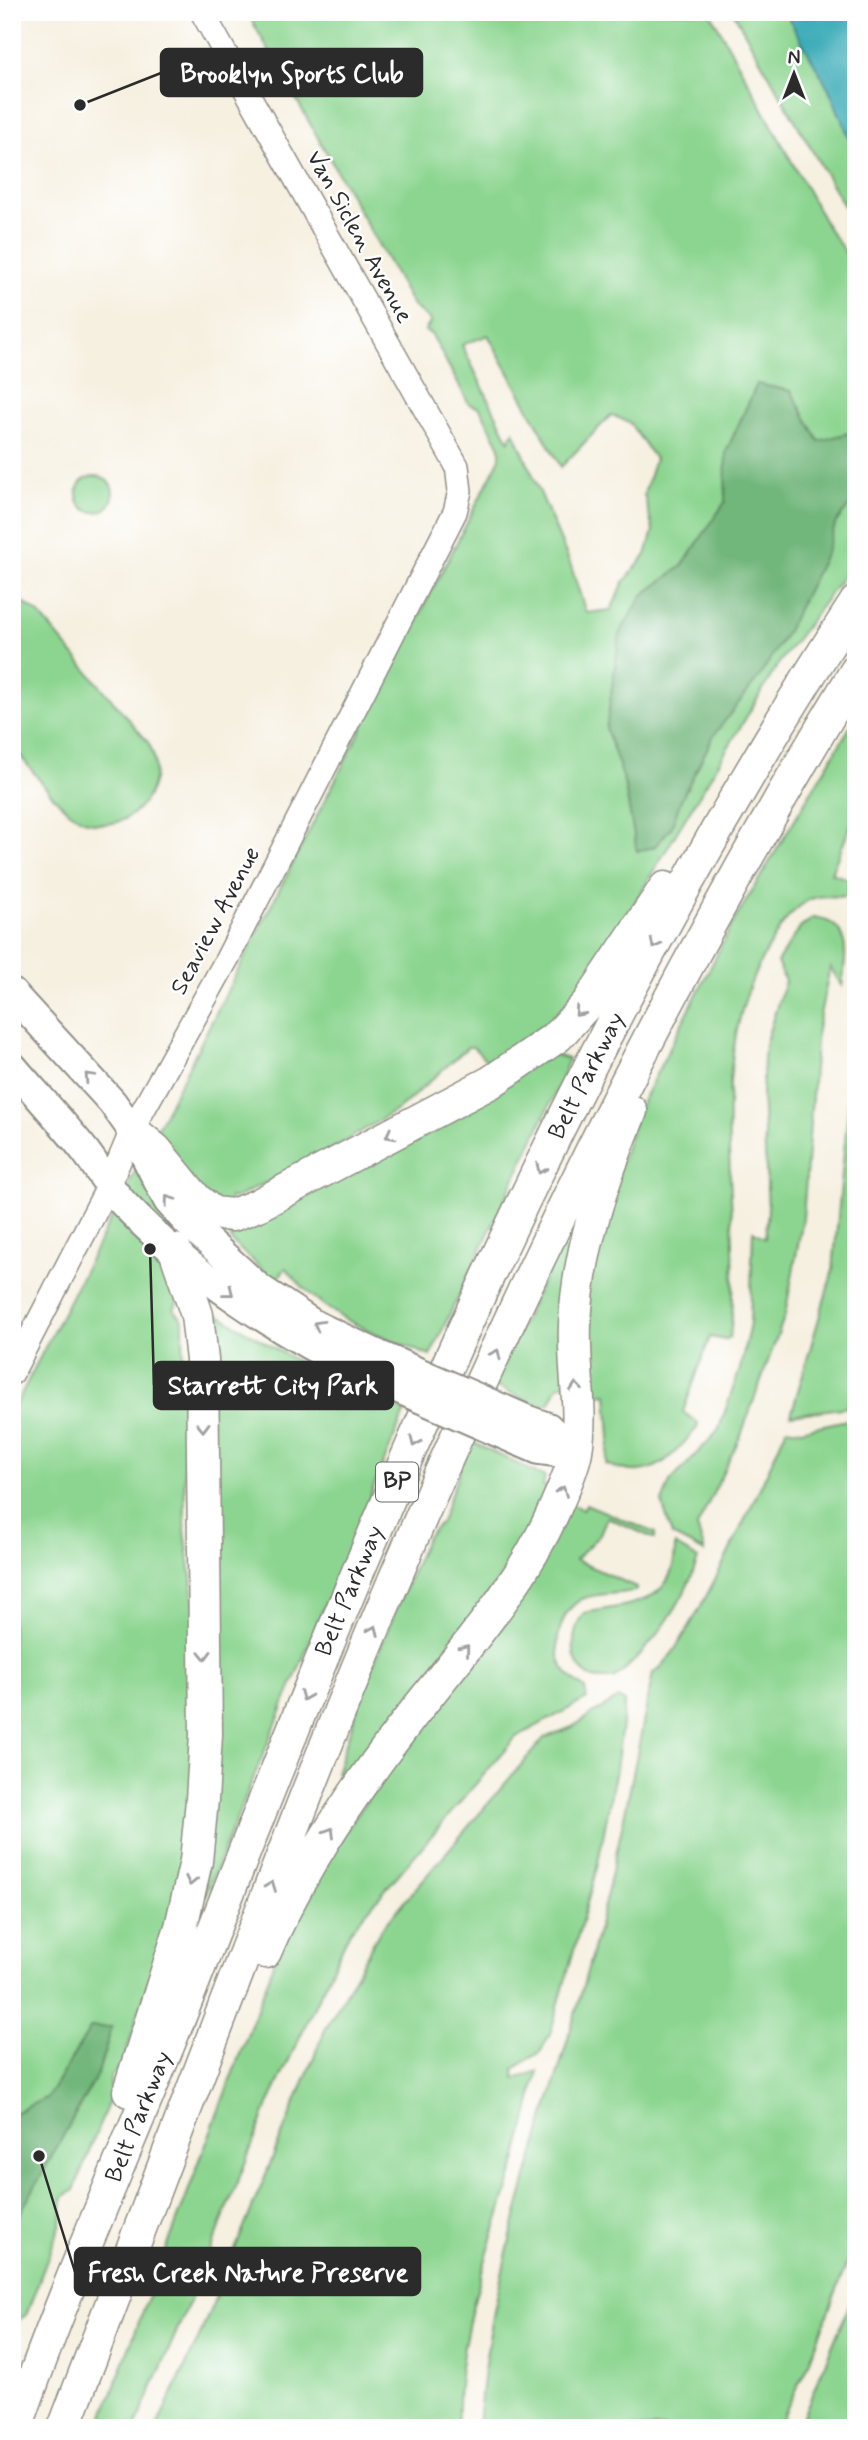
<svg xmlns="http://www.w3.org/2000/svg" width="868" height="2440" viewBox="0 0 868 2440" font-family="Mynerve,sans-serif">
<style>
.green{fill:#8cd590;stroke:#5c805e;stroke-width:2;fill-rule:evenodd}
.forest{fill:#71b67a;stroke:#4e7052;stroke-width:2}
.water{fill:#3babb8;stroke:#336b72;stroke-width:2}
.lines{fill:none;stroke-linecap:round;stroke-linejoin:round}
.tertiary-casing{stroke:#908e86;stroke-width:26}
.primary-casing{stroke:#908e86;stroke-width:32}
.motorway-casing{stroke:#908e86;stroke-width:35}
.tertiary{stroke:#fff;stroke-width:23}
.primary{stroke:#fff;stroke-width:28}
.motorway{stroke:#fff;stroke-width:32}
.primary-bridge-casing{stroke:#908e86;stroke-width:32;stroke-linecap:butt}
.primary-bridge{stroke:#fff;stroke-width:28}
.oneway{stroke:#a0a0a0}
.labels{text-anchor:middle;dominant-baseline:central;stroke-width:5;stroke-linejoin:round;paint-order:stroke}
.shield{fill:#fff;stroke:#6b6b6b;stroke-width:2}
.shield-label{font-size:23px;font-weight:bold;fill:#2b2b2b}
.street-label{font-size:24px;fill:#2b2b2b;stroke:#fff}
.leader{fill:none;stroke:#2b2b2b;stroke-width:2.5}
.callout-dot{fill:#2b2b2b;stroke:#fff;stroke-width:2.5}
.callout{fill:#2b2b2b;stroke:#2b2b2b;stroke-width:2.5}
.callout-label{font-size:26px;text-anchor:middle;font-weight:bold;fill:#fff}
</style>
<rect width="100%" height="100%" fill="#fff"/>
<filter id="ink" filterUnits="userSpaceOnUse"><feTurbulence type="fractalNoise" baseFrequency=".0143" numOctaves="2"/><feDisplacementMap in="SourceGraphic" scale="14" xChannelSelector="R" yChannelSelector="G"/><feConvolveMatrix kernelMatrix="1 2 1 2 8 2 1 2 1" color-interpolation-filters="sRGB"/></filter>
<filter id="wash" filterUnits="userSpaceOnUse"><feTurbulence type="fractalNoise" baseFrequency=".00686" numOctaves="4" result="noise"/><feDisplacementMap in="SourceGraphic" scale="28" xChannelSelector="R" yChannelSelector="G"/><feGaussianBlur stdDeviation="1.57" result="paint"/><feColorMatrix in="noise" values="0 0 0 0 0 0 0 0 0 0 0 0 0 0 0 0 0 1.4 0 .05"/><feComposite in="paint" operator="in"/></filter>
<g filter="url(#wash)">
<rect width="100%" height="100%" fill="#f6f0e0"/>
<path class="green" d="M247,12H710L828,228L856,267V559L779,663L583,988L547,1022L490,1064L473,1047H468L400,1108L339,1145L234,1199L230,1198L174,1309L183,1320L185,1529L195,1609L199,1715L182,1873L122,2066C110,2074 108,2079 112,2093L74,2190L63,2197L61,2223L26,2315L12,2324V1412L500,458V447L480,408L469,404L432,335L425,331L431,321L413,306ZM488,335L561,467L611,415L629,422L655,459L644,494L653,531L646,555L624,582L611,610L586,613L570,563L514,431L509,441L462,345Z
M733,12H785L829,89L856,153V227Z
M77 494a18 18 0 1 1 36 0a18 18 0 1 1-36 0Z
M12,600L23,602L39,614L148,742C174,789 122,848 73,814C52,800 30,766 12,746Z
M856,717V813L831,873L856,882V895C842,900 822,892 809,900C791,910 781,926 771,943C697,1063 746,1205 730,1337L725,1340L710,1337L683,1412L698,1423L697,1428C669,1460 651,1484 606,1464L610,1437L607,1394L588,1396L584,1278L637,1112L734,921Z
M813,918C853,921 846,956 842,986L830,967L817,1029L803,1218L785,1315L741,1435L697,1527L705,1552L672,1535L662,1502L670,1482L718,1431L740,1369L750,1323L753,1231L765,1238L768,1210L762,1092L765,1044L785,981L777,962L800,928Z
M856,1025V1406L791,1415L833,1270Z
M549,1053L568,1059L563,1077L430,1356C372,1331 326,1320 286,1268L275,1281L232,1242L229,1232L487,1093Z
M570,1224L576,1226L565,1384L558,1386L549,1404H535L493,1385Z
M219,1315L310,1369L405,1411L204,1898L212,1322Z
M856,1418V2239L809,2363L777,2428H478C489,2272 544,2129 585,1979C613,1878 633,1776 653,1673C683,1660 770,1467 787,1428L801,1430Z
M470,1441L545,1477L543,1486L549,1489L511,1561L470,1622L346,1774L336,1773L367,1679L427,1536L441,1522Z
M569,1503L583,1510L586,1504L655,1533V1539L607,1517L600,1534L575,1560L636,1587V1590C619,1596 599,1591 582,1599C562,1609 553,1641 560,1661C564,1673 576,1682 585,1689L587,1699L516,1737L350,1931L270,2100L204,2268L135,2428H99L266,1985L290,1913Z
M675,1545L698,1559C684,1604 650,1650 614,1679C607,1679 597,1680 591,1677C567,1665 571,1630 584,1613C629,1604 676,1606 675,1545Z
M618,1698L625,1702L616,1769L597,1868L551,2031L541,2051L514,2069L515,2079L538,2071C530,2103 523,2137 514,2169C489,2253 454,2338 458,2428H156L198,2340L325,2030L381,1929L544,1738L572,1727Z
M856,2289V2428H798Z"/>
<path class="forest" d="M757,384L791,391L819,441L856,431V498L836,522L827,551L785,635L759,677L714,735L681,800L671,828L654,847L637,851L623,777L606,729L620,632L643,595L682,566L725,502L726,452Z
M91,2027H112L98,2073L12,2228V2114L48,2097Z"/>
<path class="water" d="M785,12H856V153L829,89Z"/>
</g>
<g filter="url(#ink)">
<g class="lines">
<defs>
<path id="tertiary" d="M12,1373L109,1185L132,1130L227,959L455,512L460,491L457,466L202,12"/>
<path id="primary" d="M12,993L112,1102L132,1130L168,1201L188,1223L259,1288L315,1325L379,1355
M12,1066C36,1094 62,1122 85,1151C99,1169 110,1190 126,1206C192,1276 283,1335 369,1376
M528,1420L548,1427L576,1455
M518,1441L539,1450L576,1455"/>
<path id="motorway" d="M132,1130L156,1150L196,1199L213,1213L233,1215L258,1205L491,1082L558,1036L588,1003L665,888
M265,1952C299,1872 350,1796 403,1727C458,1655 520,1590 556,1506C563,1489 573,1469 576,1451C583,1410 573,1367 575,1325C578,1250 603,1180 631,1111
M129,2091L181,1927L196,1861L202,1800L206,1735L202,1360L197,1315L175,1250
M16,2428C68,2278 134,2134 192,1986C376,1510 576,1031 856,602
M64,2428C156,2189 244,1949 339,1713C485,1353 654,1002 856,671"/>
</defs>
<use href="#tertiary" class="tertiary-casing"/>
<use href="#primary" class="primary-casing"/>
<use href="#motorway" class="motorway-casing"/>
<use href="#tertiary" class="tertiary"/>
<use href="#primary" class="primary"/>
<use href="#motorway" class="motorway"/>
<defs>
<path id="primary-bridge" d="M379,1355L528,1420
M369,1376L518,1441"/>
</defs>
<use href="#primary-bridge" class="primary-bridge-casing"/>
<use href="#primary-bridge" class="primary-bridge"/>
</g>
<defs><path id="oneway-chevron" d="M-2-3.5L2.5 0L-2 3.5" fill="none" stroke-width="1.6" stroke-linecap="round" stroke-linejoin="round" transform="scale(1.75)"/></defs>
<g class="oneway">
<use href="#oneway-chevron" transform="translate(655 944) rotate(117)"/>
<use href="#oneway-chevron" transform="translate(579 1012) rotate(132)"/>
<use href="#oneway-chevron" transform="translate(89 1077) rotate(-133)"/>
<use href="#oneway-chevron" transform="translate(390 1135) rotate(152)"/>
<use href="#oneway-chevron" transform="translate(541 1169) rotate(116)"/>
<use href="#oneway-chevron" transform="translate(169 1200) rotate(-126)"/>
<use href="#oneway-chevron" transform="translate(229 1292) rotate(38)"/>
<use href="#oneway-chevron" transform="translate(318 1325) rotate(-151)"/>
<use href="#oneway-chevron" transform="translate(496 1354) rotate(-65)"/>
<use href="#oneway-chevron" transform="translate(576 1387) rotate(-95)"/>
<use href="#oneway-chevron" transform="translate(203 1427) rotate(89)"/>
<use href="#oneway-chevron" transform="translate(415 1442) rotate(114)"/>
<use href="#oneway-chevron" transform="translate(562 1491) rotate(-69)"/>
<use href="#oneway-chevron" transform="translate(374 1630) rotate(-67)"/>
<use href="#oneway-chevron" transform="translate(465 1649) rotate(-51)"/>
<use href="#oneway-chevron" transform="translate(205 1655) rotate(89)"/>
<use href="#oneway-chevron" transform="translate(305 1696) rotate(112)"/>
<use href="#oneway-chevron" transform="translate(330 1832) rotate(-59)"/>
<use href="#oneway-chevron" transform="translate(191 1881) rotate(102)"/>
<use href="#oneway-chevron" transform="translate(271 1886) rotate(-69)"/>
</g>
</g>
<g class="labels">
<rect class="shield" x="376" y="1462.5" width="42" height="39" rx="5"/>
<g class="shield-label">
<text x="397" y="1482">BP</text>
</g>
<g class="street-label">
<text transform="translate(359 237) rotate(61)">Van Siclen Avenue</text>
<text transform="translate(216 921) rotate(-62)">Seaview Avenue</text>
<text transform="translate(587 1076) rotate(-63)">Belt Parkway</text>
<text transform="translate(350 1591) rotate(-67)">Belt Parkway</text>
<text transform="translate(139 2117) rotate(-68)">Belt Parkway</text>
</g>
</g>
<path class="leader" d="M80 105L161 73M150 1249L154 1385M39 2156L75 2272"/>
<g class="callout-dot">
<circle cx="80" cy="105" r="7"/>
<circle cx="150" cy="1249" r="7"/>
<circle cx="39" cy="2156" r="7"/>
</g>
<g class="callout">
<rect x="161" y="49" width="261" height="47" rx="7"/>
<rect x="154" y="1362" width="239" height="47" rx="7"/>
<rect x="75" y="2248" width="345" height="47" rx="7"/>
</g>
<g class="callout-label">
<text x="292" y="82">Brooklyn Sports Club</text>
<text x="273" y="1394">Starrett City Park</text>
<text x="248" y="2281">Fresh Creek Nature Preserve</text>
</g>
<rect width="868" height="2440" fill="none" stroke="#fff" stroke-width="42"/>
<g transform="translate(794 74)" stroke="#ffffff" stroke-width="5" paint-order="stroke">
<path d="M0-5L12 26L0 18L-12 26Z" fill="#2b2b2b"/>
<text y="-10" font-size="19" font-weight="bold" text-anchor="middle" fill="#2b2b2b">N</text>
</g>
</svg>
